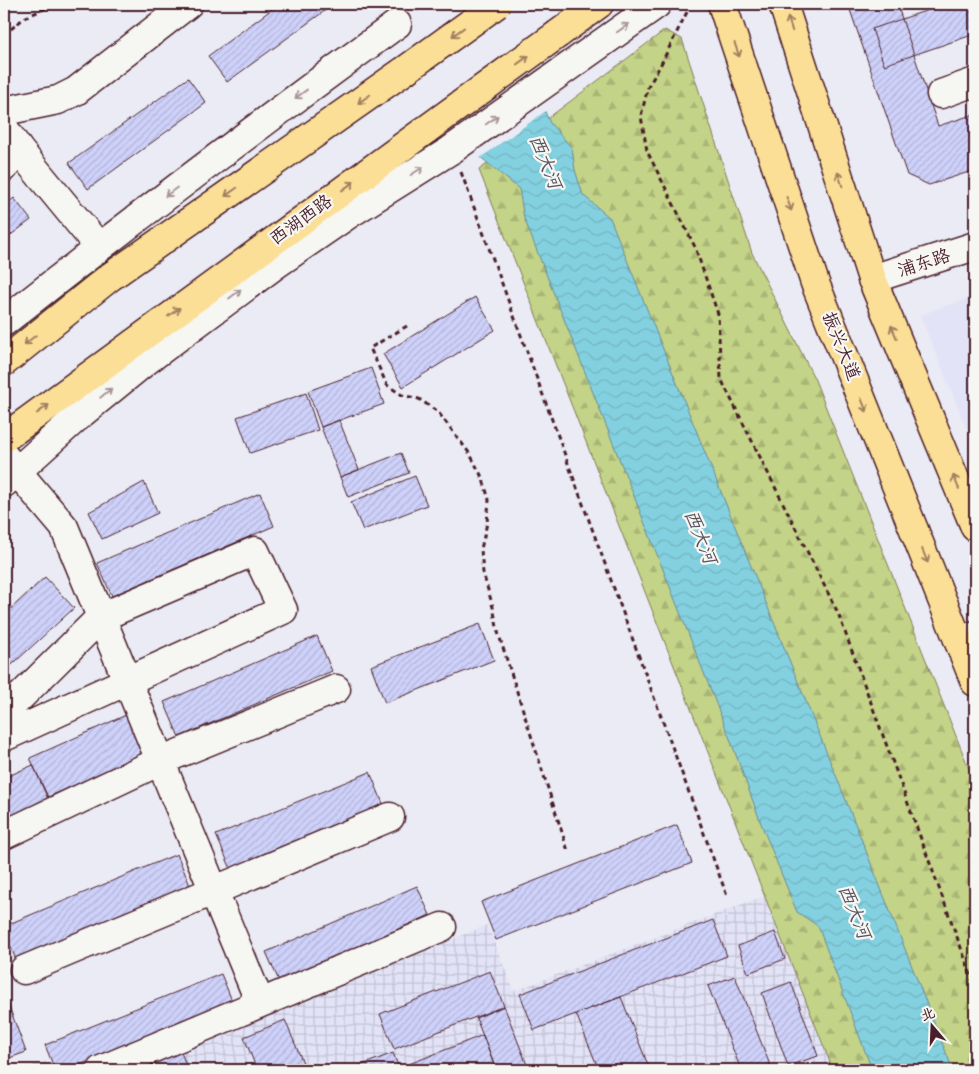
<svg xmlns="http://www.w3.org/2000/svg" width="979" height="1074" viewBox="0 0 979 1074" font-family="'Architects Daughter','LXGW WenKai TC',sans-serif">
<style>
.built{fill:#e2e3f6}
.industrial{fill:url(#industrial-grid)}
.forest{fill:url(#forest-firs);stroke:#867959}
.water{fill:url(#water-waves);stroke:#6c8a98}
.pier{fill:#eaebf4}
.building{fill:url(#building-hatch);stroke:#4a1f2b}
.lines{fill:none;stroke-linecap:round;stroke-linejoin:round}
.minor-casing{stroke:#4a1f2b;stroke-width:31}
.major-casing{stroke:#4a1f2b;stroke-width:31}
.path{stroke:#4a1f2b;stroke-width:3;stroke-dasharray:5 4;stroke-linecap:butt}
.minor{stroke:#f6f6f2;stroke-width:28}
.major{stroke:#fbdf96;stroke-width:28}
.major-bridge-casing{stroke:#4a1f2b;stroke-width:31;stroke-linecap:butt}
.major-bridge{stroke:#fbdf96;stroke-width:28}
.oneway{stroke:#a27f60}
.oneway2{stroke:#a99598}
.labels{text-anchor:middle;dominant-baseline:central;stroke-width:4.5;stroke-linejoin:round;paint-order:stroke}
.street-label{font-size:18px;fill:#4a1f2b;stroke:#f6f6f2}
.water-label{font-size:19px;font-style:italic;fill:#5b5461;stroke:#f6f6f2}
</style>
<defs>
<pattern id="industrial-grid" width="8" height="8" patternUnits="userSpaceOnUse" patternTransform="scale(1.25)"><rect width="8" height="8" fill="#e2e3f6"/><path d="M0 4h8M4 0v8" fill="none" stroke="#c3c2d3"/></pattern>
<pattern id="forest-firs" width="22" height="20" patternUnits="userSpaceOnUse" patternTransform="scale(1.25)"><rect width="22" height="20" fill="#c3d387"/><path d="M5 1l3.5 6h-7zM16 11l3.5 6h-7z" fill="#a9b575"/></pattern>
<pattern id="water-waves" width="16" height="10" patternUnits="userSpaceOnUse" patternTransform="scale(1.25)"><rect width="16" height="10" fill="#83d1e0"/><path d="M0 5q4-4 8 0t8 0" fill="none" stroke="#73b3c0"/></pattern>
<pattern id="building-hatch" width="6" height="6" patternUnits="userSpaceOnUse" patternTransform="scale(1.25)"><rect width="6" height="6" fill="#ced1fa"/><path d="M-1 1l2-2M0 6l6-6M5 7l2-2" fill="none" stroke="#b2b3d6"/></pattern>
</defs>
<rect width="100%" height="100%" fill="#eaebf4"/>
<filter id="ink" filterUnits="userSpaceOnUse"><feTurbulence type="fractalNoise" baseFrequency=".02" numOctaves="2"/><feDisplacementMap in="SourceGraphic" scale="10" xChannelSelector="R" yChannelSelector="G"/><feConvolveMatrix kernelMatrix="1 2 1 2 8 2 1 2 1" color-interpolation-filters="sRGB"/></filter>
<g filter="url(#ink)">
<path class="built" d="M975,296V449L920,315Z"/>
<path class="industrial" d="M764,896L833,1070H134L487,925L514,991Z
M45,1061L48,1070H21Z"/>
<path class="forest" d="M665,30L682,39L752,253L815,380L975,784V1070H833L479,170Z"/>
<path class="water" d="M498,4L550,123L572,148L575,170L583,195L610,218L839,783L953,1070H872L818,926L797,912L762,826L732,744L524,218L519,189L478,155Z"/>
<path class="pier" d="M406,4H501L547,110L479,159L476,156Z"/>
<path class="building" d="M279,4H334L227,82L208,56Z
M848,4H897L938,126L975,114V170L929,185L907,175Z
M946,4H975V34L884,65L872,29Z
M188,78L206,103L88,189L69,163Z
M14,198L31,220L4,240V206Z
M475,297L495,330L403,387L383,354Z
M371,368L384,404L321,427L308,391Z
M306,393L318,430L250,453L237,417Z
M339,420L359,470L340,477L321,427Z
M401,453L409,473L348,497L340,477Z
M415,476L427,505L363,530L351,502Z
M144,482L158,513L102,539L89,512Z
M260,493L274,526L112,596L97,563Z
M45,577L74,608L4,672V615Z
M480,624L494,660L385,703L371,666Z
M317,636L332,671L179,737L164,702Z
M126,715L144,755L48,797L30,758Z
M33,765L51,806L4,828V778Z
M370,772L384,806L231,869L216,835Z
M677,825L692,863L496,940L481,902Z
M177,854L191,888L16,960L4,930V926Z
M417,886L430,915L279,981L266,952Z
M713,920L727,956L534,1030L520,994Z
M775,932L785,959L748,973L738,946Z
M490,971L504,1006L394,1049L380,1014Z
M221,974L233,1003L67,1070H55L45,1045Z
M735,976L770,1065L756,1070H741L708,986Z
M791,982L818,1056L788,1066L762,993Z
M4,993L26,1052L4,1060Z
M621,997L650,1070H599L576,1014Z
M504,1006L529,1070H496L476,1018Z
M285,1020L306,1070H257L244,1037Z
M483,1035L496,1070H349L393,1053L399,1068Z
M179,1047L188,1070H118Z"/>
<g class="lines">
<defs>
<path id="minor" d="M941,94L975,82
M4,111L58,100L76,91L188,4
M4,128L20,151L4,167
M20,151L99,247
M872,279L975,246
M4,322C133,220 264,121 397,24
M4,456L64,527L260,1003
M4,483L76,418L146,361L275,265L346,216L451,150L657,4
M959,642L975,635
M4,713L101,617L255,551L283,610L4,737
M4,835L160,761L336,689
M24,970L390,817
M101,1070L442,927"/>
<path id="major" d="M722,4L815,283L975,682
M783,4L872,279L975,527
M558,34L599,4
M4,362L110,277L404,71
M4,438L427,129"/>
</defs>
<use href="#minor" class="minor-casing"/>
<use href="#major" class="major-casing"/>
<path class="path" d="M691,4L660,66L648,87L641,116L647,151L695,247L718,314L721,379L838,613L975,986
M416,10L424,4
M4,35L24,18L55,4
M461,172L727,896
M407,326L370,348L387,385L402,395L419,399L438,412L470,454L483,479L489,500L487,523L481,549L483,573L493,607L498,632L568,851"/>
<use href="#minor" class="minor"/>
<use href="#major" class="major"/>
<defs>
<path id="major-bridge" d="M404,71L497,4
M427,129L558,34"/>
</defs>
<use href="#major-bridge" class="major-bridge-casing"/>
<use href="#major-bridge" class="major-bridge"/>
</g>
<defs><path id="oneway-shaft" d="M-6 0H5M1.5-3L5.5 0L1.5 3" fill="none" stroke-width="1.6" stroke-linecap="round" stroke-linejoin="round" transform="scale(1.25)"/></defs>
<g class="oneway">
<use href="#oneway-shaft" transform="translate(790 24) rotate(-108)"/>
<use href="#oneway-shaft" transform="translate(458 32) rotate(144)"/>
<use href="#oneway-shaft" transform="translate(737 50) rotate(71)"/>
<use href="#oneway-shaft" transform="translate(523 60) rotate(-36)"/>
<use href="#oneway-shaft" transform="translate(364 99) rotate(145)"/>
<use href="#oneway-shaft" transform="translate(840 179) rotate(-108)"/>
<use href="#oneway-shaft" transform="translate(348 186) rotate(-36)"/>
<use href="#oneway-shaft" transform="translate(231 192) rotate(145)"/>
<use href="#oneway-shaft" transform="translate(789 204) rotate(71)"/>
<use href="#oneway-shaft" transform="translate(174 312) rotate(-36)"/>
<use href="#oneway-shaft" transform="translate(894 332) rotate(-113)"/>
<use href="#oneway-shaft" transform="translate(30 340) rotate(141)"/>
<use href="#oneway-shaft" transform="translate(864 405) rotate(68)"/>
<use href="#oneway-shaft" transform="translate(43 409) rotate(-36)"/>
<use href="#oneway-shaft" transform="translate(956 482) rotate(-113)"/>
<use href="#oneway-shaft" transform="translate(925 556) rotate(68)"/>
</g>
<g class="oneway2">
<use href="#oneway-shaft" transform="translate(623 28) rotate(-35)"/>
<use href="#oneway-shaft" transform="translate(301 94) rotate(144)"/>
<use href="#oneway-shaft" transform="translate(492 120) rotate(-35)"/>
<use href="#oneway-shaft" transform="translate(417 171) rotate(-32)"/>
<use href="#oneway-shaft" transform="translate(171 192) rotate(143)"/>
<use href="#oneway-shaft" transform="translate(235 294) rotate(-37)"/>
<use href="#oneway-shaft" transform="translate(106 393) rotate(-39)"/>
</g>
</g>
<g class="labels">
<g class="street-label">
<text transform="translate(301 220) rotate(-36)">西湖西路</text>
<text transform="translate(924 263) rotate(-18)">浦东路</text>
<text transform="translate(841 346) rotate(68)">振兴大道</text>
</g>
<g class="water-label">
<text transform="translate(545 162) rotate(68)">西大河</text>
<text transform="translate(700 537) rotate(68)">西大河</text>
<text transform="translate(854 912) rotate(68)">西大河</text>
</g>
</g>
<rect width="979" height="1074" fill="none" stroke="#f6f6f2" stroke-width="20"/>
<rect x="10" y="10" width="959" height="1054" fill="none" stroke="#4a1f2b" stroke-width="2" filter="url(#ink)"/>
<g transform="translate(932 1026) rotate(341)" stroke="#f6f6f2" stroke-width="4" paint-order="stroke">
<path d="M0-4L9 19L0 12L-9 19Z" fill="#4a1f2b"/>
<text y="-8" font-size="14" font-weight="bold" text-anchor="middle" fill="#4a1f2b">北</text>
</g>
</svg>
